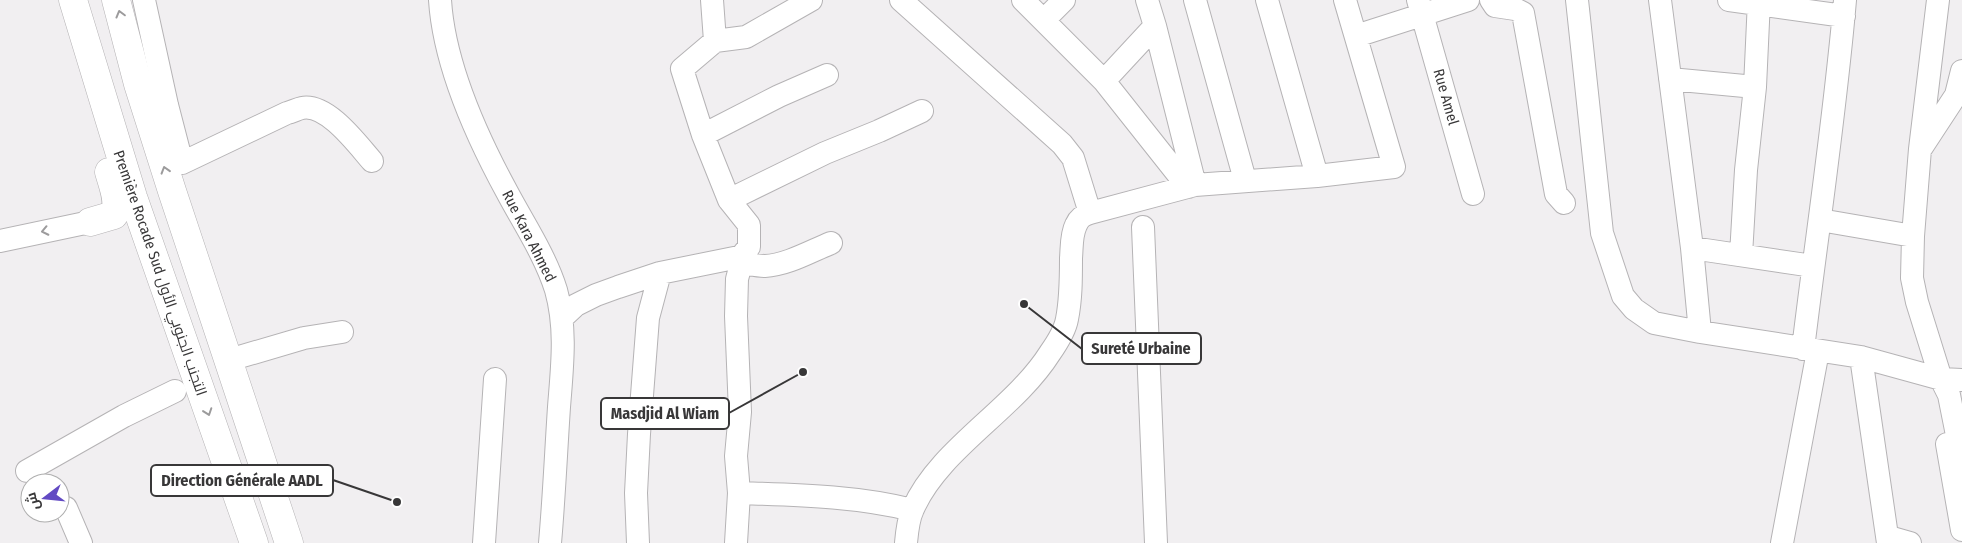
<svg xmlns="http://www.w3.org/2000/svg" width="1962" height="543" viewBox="0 0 1962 543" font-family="'Fira Sans Condensed',Cairo,sans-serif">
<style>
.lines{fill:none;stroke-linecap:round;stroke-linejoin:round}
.minor-casing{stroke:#b5b3b5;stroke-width:24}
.highway-casing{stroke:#b5b3b5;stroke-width:29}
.minor{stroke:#fff;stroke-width:22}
.highway{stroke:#fff;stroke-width:28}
.oneway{stroke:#9c9b9c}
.labels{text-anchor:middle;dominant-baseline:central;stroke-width:4;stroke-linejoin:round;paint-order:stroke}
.street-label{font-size:15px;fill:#383738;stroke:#fff}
.leader{fill:none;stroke:#383738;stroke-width:2}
.callout-dot{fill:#383738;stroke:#fff;stroke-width:2}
.callout{fill:#fff;stroke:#383738;stroke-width:2}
.callout-label{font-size:16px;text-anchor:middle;font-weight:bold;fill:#383738}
</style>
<rect width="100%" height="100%" fill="#f1eff1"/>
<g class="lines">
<defs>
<path id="minor" d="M144,0L167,105L182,163L287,113C292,112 297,109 302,108C327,103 357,144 372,161
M440,0C444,63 477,137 507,192C524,224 545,255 556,290C567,329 562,368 559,407C556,452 554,498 550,543
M712,0L715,41
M901,0L1062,144L1073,158L1090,213
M1023,0L1104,81L1188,187
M1147,0L1155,26L1195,185
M1195,0L1245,180
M1267,0L1317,176
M1418,0L1473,194
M1491,0L1495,6L1515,9L1523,13L1556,194L1564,203
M1577,0L1602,233L1623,296L1634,309L1654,323L1700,332L1861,357L1941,379L1962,380
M1660,0L1692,248L1700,332
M1729,0L1844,16
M1938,0L1920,149L1913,236L1912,278L1917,302L1941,379L1949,395L1962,460
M1044,20L1064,0
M1356,36L1468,0
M1670,79L1755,87
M1104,81L1155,26
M703,135L779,96L827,75
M1922,147L1956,95L1962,71
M729,200L825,153L879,131L922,111
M1820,220L1913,236
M1143,227L1156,543
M0,241L90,222
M1692,248L1813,266
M1741,255L1746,170L1755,87L1759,0
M562,318L576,305L596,295L618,287L660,273L739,257L741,263C749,264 757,266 765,266C787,265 811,251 831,243
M1803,349C1817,233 1835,117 1845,0
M1861,357L1888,543
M229,360L304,338L342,332
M1947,444L1962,530
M27,471L124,416L175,391
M739,493C796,495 857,496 912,510
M66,508L81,543
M1889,537L1910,543
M484,543L495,379
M638,543L636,493L639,434L648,318L660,273
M736,543L739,493L736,456L740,412L736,316L737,279L744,253L749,247V225L729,200L703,135L682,69L715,41L746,37L811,0
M906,543C907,532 908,519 913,509C939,449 1014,410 1050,353C1057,343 1065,331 1067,319C1071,299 1071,279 1071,258C1072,247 1071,235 1076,225C1079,218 1083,215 1090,213L1195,185L1317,176L1394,167L1345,0
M1782,543L1818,351"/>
<path id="highway" d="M73,0L133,197L254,543
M116,0L138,84L172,191L289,543
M90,222L114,215C120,202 113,186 109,172"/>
</defs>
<use href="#minor" class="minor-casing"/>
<use href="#highway" class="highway-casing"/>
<use href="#minor" class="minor"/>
<use href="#highway" class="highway"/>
</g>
<defs><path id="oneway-chevron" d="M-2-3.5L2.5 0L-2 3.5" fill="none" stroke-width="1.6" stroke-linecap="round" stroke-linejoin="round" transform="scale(1.25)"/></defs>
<g class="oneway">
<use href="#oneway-chevron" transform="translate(120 14) rotate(-105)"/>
<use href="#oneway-chevron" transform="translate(165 170) rotate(-107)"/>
<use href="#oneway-chevron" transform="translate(45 231) rotate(168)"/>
<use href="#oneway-chevron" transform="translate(208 412) rotate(71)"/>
</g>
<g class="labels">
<g class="street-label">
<text transform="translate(1446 97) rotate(74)">Rue Amel</text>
<text transform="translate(529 236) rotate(63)">Rue Kara Ahmed</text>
<text transform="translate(160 273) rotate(71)">Première Rocade Sud التجنب الجنوبي الأول</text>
</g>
</g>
<path class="leader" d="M1024 304L1082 349M803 372L729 413M397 502L333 480"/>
<g class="callout-dot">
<circle cx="1024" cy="304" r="5"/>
<circle cx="803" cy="372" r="5"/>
<circle cx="397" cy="502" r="5"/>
</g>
<g class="callout">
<rect x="1082" y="333" width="119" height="31" rx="5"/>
<rect x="601" y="398" width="128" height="31" rx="5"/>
<rect x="151" y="465" width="182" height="31" rx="5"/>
</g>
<g class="callout-label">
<text x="1141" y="354">Sureté Urbaine</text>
<text x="665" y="419">Masdjid Al Wiam</text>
<text x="242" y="486">Direction Générale AADL</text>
</g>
<g transform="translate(45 498) rotate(254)"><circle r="24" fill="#ffffff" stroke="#afafaf"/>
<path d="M0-4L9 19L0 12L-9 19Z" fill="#624ac3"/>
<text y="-8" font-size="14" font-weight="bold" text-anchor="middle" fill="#383738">ش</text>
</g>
</svg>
